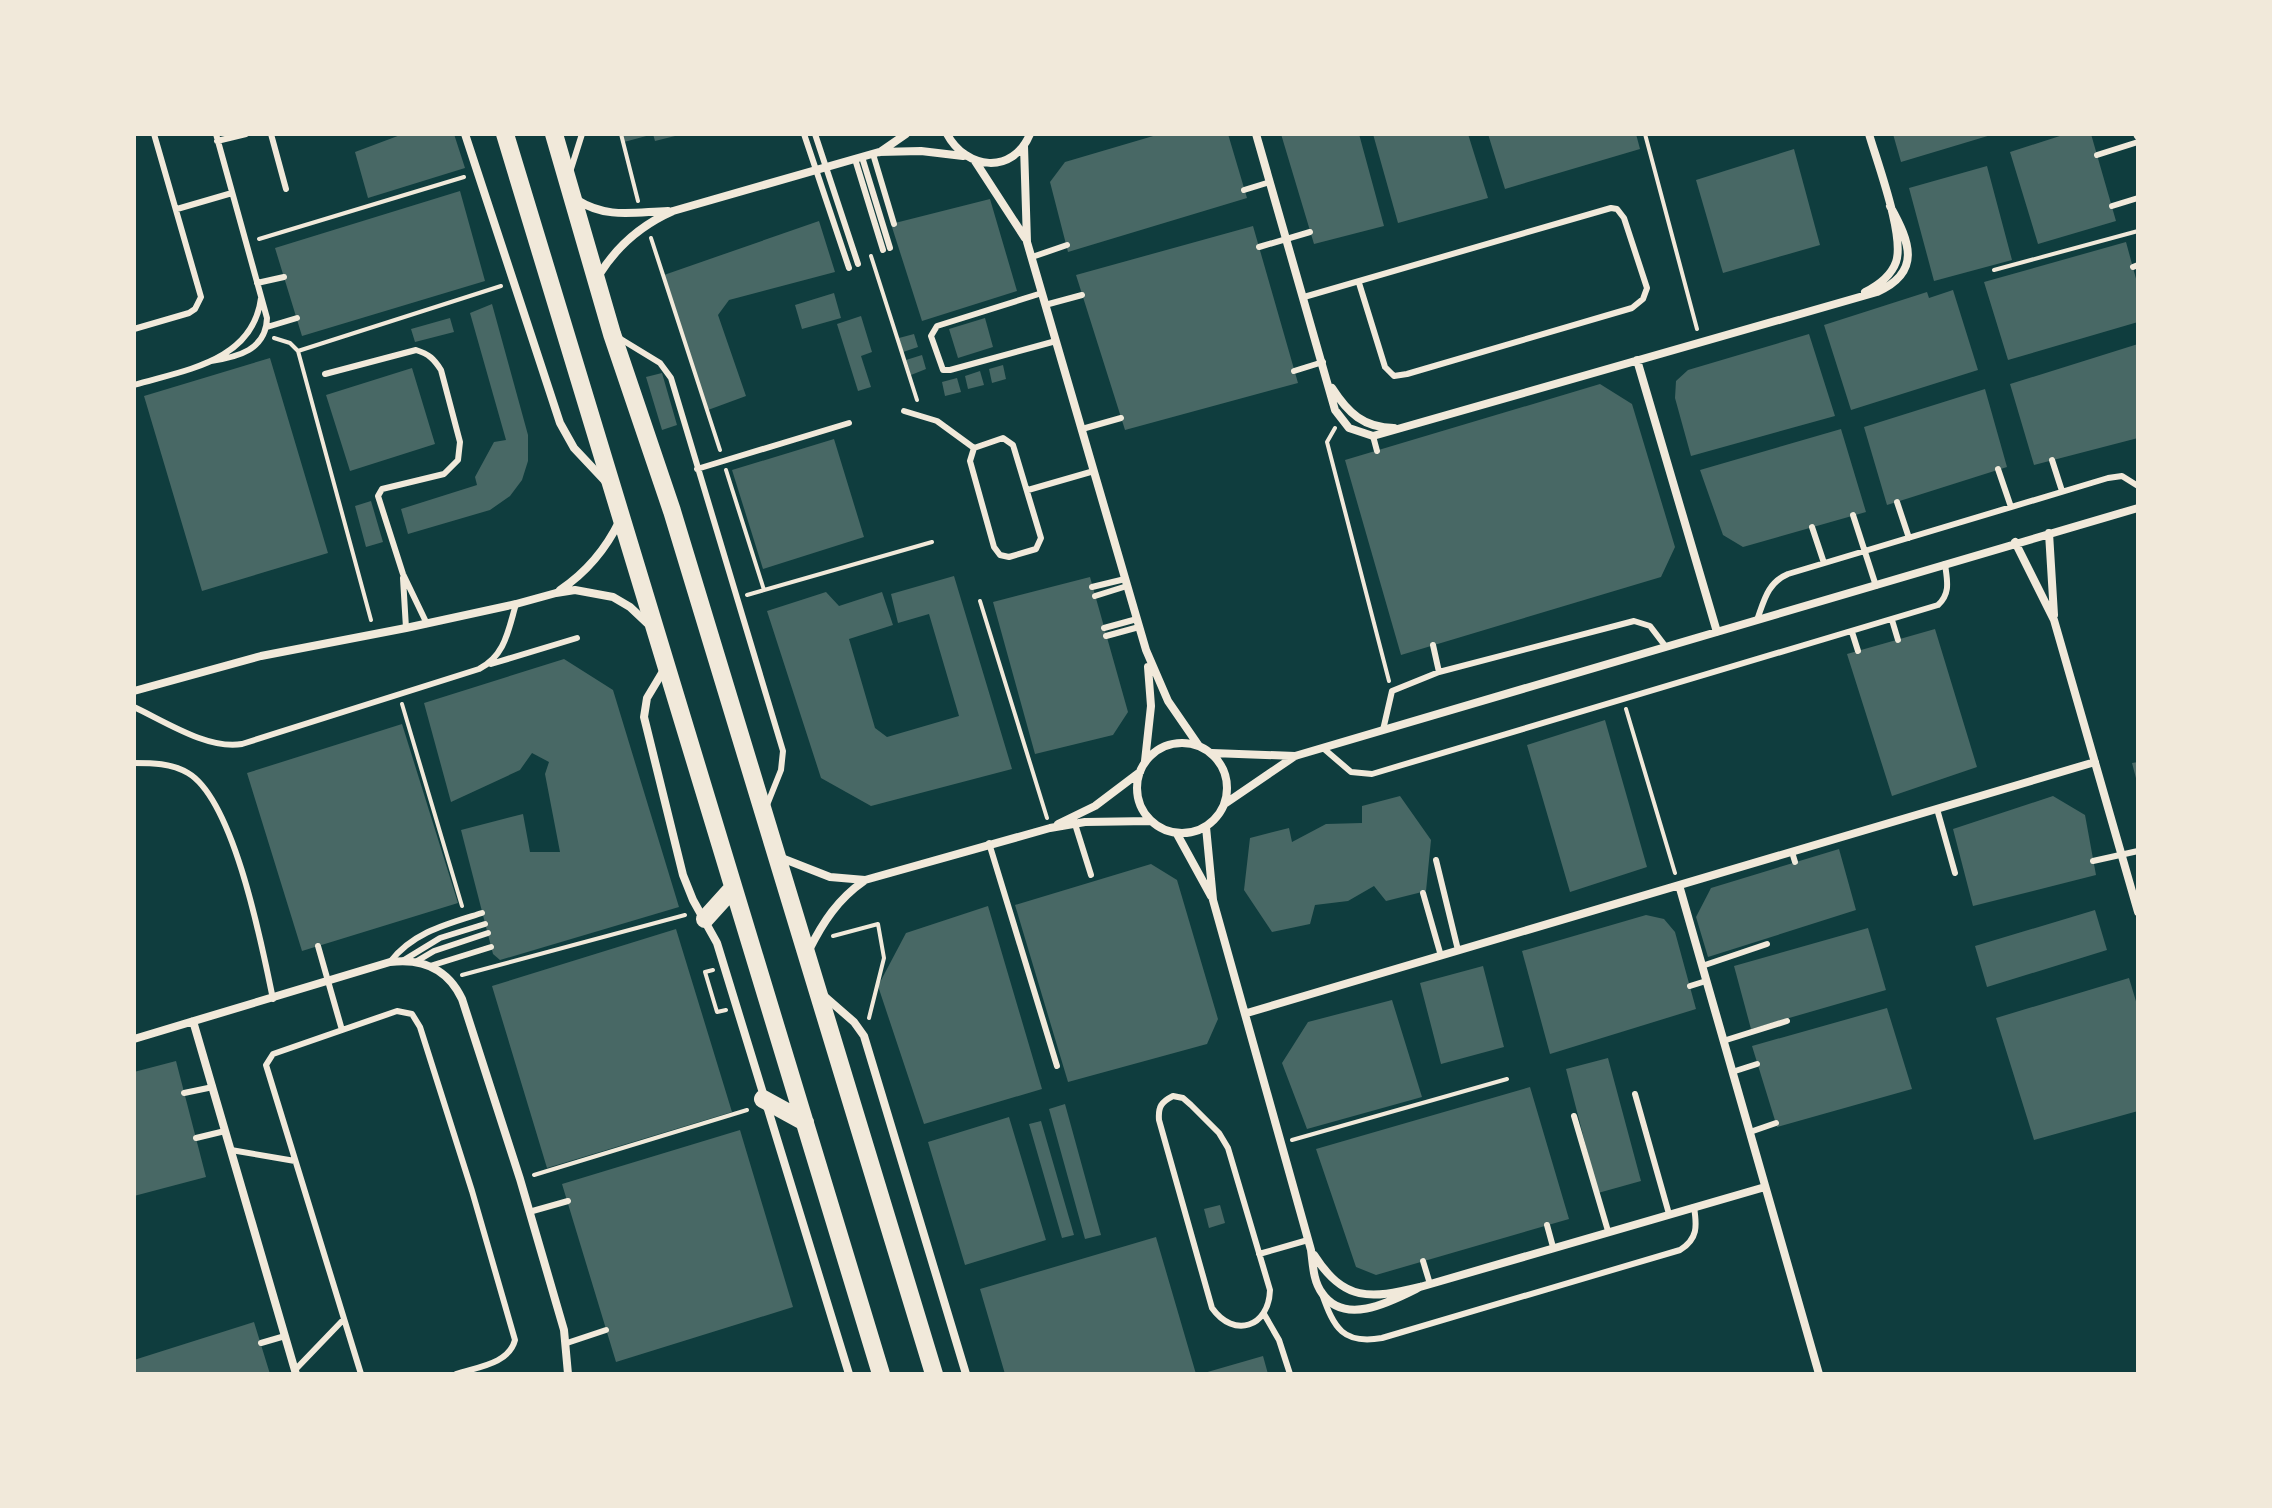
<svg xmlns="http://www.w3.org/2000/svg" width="2272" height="1508" viewBox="0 0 2272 1508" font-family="Figtree,sans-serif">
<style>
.building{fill:#486865}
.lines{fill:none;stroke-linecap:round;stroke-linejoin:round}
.path{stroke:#f1e9da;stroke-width:4}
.service{stroke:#f1e9da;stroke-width:6}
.minor{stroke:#f1e9da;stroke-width:8}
.primary{stroke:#f1e9da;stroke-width:18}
</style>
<rect width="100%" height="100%" fill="#0f3d3e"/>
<path class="building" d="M403,134H454L465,168L368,198L355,152Z
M622,134H650V135L624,142Z
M653,134H679V135L655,141Z
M1160,134H1228L1247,198L1068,252L1050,182L1065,162Z
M1281,134H1359L1384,226L1314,244Z
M1373,134H1468L1488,198L1398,223Z
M1488,134H1636L1640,149L1505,189Z
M1893,134H1990L1991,135L1901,162Z
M2066,134H2091L2116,221L2038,244L2010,152Z
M1794,149L1820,245L1723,273L1696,180Z
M1987,166L2012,260L1934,281L1909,188Z
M460,191L485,281L302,336L275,248Z
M990,199L1017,291L922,321L891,224Z
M819,221L835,272L729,300L718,315L746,396L708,410L664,275Z
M1253,226L1298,383L1125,430L1076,275Z
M2126,242L2138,286V322L2008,360L1984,282Z
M1953,290L1978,370L1851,410L1824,325L1927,292L1929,298Z
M834,293L841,318L802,329L795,305Z
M492,304L528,435V461L522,480L510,496L490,510L408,534L401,509L477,485L475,477L494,442L506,440L470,313Z
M861,316L872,352L861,356L871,387L858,391L837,324Z
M450,318L454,332L415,342L411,329Z
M985,318L993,347L958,358L949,329Z
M914,334L918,347L903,352L899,338Z
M1809,334L1835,416L1691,456L1675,398L1676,381L1688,370Z
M2138,344V438L2034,465L2010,384Z
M922,355L926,369L911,375L906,360Z
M270,358L328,553L202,591L144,396Z
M1003,365L1006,379L992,383L989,369Z
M412,368L435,444L350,471L326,395Z
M980,371L984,385L968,389L965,376Z
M662,373L677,425L662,430L646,377Z
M957,378L961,392L945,396L942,382Z
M1600,384L1632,404L1675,547L1661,577L1401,655L1345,460Z
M1985,389L2007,467L1887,505L1864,427Z
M1841,429L1866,512L1743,547L1723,535L1700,470Z
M834,439L864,537L763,569L732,470Z
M371,501L383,542L366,547L355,506Z
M954,576L1012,769L871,806L821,778L767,611L826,592L839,606L882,592L893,625L849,639L875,728L887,737L959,716L929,614L898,623L891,594Z
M1090,577L1128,712L1113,735L1035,754L993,602Z
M1935,629L1977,767L1892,796L1847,654Z
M564,659L613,690L679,907L500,960L493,954L461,830L523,814L530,852H560L545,774L549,762L532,753L520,770L451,802L424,703Z
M1605,720L1647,867L1570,892L1527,745Z
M402,724L458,903L302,951L247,773Z
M2138,762V781L2137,782L2132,763Z
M1400,796L1431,840L1426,891L1386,901L1374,886L1348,901L1315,905L1310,924L1272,932L1244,890L1250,838L1289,828L1292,842L1326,824L1362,823V806Z
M2053,796L2085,815L2096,875L1973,906L1953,829Z
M1839,849L1856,910L1708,957L1696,917L1711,888Z
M1151,864L1177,880L1218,1019L1207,1044L1068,1082L1015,905Z
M988,906L1042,1089L924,1124L878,986L906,933Z
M2095,910L2107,950L1987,987L1975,946Z
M1646,915L1664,919L1675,932L1696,1009L1550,1054L1522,951Z
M1868,928L1886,990L1751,1029L1734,966Z
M676,929L732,1112L547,1168L492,986Z
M1483,966L1504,1047L1441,1064L1420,983Z
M2129,978L2138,1008V1111L2034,1140L1996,1018Z
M1392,1000L1422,1097L1307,1129L1282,1063L1308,1022Z
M1887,1008L1912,1089L1777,1127L1752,1046Z
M1608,1058L1641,1181L1598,1193L1566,1069Z
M176,1061L206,1177L134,1196V1072Z
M1530,1087L1569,1219L1376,1275L1356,1267L1316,1149Z
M1065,1104L1101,1235L1085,1239L1049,1109Z
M1009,1117L1046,1240L965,1265L928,1142Z
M1041,1121L1074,1235L1062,1238L1029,1124Z
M740,1130L793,1307L616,1362L562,1184Z
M1220,1205L1225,1223L1209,1228L1204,1209Z
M1156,1237L1196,1374H1005L980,1289Z
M254,1322L270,1374H134V1360Z
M1263,1356L1268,1374H1204V1373Z"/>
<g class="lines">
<path class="path" d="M621,134L638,201
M1645,134L1697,329
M651,238L720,450
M259,239L464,177
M871,256L917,400
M1994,270L2138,231
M274,338L290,343L298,351L371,620
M298,351L501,286
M1335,428L1327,442L1389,681
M726,470L764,590
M747,595L932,542
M980,601L1047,818
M402,704L462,906
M1626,709L1675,873
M833,936L878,924L884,958L869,1018
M713,970L705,972L717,1012L726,1010
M462,975L685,915
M1292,1140L1507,1079
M534,1175L747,1110"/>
<path class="service" d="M271,134L286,189
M804,134L849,268
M815,134L858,264
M217,141L246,134
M873,154L894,224
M2097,155L2138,142
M862,157L890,248
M855,159L883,250
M570,172L582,134
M1244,190L1270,182
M2112,206L2138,198
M177,209L232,193
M1259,247L1310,232
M1032,257L1067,245
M2133,267L2138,265
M257,283L284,277
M1042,293L937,326L931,336L943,370H950L1056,341
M1304,297L1611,208L1617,209L1624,218L1647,288L1643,299L1632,308L1407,374L1394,376L1385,367L1359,283
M1045,305L1082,295
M267,327L297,318
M134,329L189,313L195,309L201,297L154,134
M619,338L660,363L671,378L783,751L781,770L767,805
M211,361C238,357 266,350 267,318L216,134
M1294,371L1323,362
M325,374L416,350C429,354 434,359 441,370L460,442L458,460L444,474L382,489L378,496L403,574L427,624
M134,385C184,370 253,362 261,298
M904,411L937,421L974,448
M1082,429L1121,418
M1373,436L1377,451
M1003,438L1013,445L1041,538L1036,549L1009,557L1000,555L994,547L970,461L974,448Z
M2052,460L2062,491
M697,469L849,423
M1998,469L2011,507
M1028,490L1094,471
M1897,502L1909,538
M1853,515L1876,586
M1812,527L1824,563
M403,578L406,628
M1092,587L1125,579
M1095,596L1127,586
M1757,620C1764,601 1767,583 1788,574L2108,478L2122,476L2138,486
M1892,620L1898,640
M1104,628L1137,619
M1852,632L1858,651
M1106,636L1139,627
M1433,645L1439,672
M491,664L577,638
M134,707C164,721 208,750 242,744L479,669C505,656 508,631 516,604
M1383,730L1392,691L1439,672L1634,621L1650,626L1666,647
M1323,748L1351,772L1372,774L1938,605C1951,593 1947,580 1945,564
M134,763C152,763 171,763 188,773C234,800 262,946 273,999
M1937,809L1955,873
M1075,824L1091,875
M989,843L1057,1066
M1792,852L1795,862
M1436,860L1458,950
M2093,861L2138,851
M1423,893L1441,956
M318,946L342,1030
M404,960L440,938L485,924
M417,961L434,951L488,933
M390,962C413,932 447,924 482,913
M430,966L491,947
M1702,966L1767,944
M1690,986L1706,981
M1723,1041L1787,1021
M1732,1072L1757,1064
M184,1093L213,1087
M1635,1094L1669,1214
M1173,1096L1183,1098L1191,1105L1219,1133L1228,1148L1270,1290C1269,1327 1234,1339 1212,1308L1159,1120C1158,1107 1161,1102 1173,1096Z
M1574,1116L1608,1231
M1750,1132L1776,1123
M196,1138L225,1131
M231,1150L295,1161
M529,1212L568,1201
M1547,1225L1553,1247
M1259,1254L1308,1240
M1423,1261L1430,1284
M1322,1294C1334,1328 1343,1345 1382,1338L1680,1250C1698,1239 1697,1226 1694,1207
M1264,1314L1279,1340L1290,1374
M261,1343L285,1336
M567,1343L606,1330
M295,1370L344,1319
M361,1374L266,1065L273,1054L397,1011L412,1014L420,1027L472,1191L515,1340C509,1364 477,1367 456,1374"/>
<path class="minor" d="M465,134L560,423L574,448L606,482
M947,134C966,170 1013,175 1030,134
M1256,134L1335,410L1349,428L1373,436L1877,292C1922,272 1910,242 1890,206
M2137,134L2138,136
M1024,146L1027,242L1146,650L1168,701L1199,746
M880,152L906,134
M975,161L1025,238
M577,200C607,219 634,212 668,211
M599,275C617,246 641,225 673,211L879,152L921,151L963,156
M1865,292C1877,286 1891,276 1896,262C1905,236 1877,162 1869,134
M1637,360L1717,632
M1332,388C1348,413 1364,428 1394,428
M2049,533L2054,615
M2015,542L2054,620L2138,912
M560,590C587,572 606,549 620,520
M665,668L647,698L644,717L683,875L693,900L717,943L849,1374
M134,691L261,656L406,628L516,604L556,593L575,590L613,597L630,607L647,623
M1137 788a45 45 0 1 1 90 0a45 45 0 1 1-90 0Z
M1212,753L1295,756
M1145,761L1151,706L1148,667
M1226,803L1295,756L2138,508
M1058,824L1095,806L1140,772
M1206,827L1213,900L1311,1250C1313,1264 1313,1281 1322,1293C1345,1327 1392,1301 1420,1287
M1177,834L1211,896
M779,857L830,877L865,880L1050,828L1085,822L1150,821
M1679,885L1819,1374
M809,950C823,922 838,899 864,881
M823,995L854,1022L864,1036L966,1374
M1247,1013L2095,762
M193,1021L296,1374
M134,1039L390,962C422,958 448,969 462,999L520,1179L564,1330L568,1374
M1314,1255C1344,1302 1370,1299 1420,1287L1765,1187"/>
<path class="primary" d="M505,134L881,1374
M554,134L612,334L672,511L934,1374
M705,919L733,888
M763,1099L805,1122"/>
</g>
<rect width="2272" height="1508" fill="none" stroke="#f1e9da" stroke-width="272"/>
</svg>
